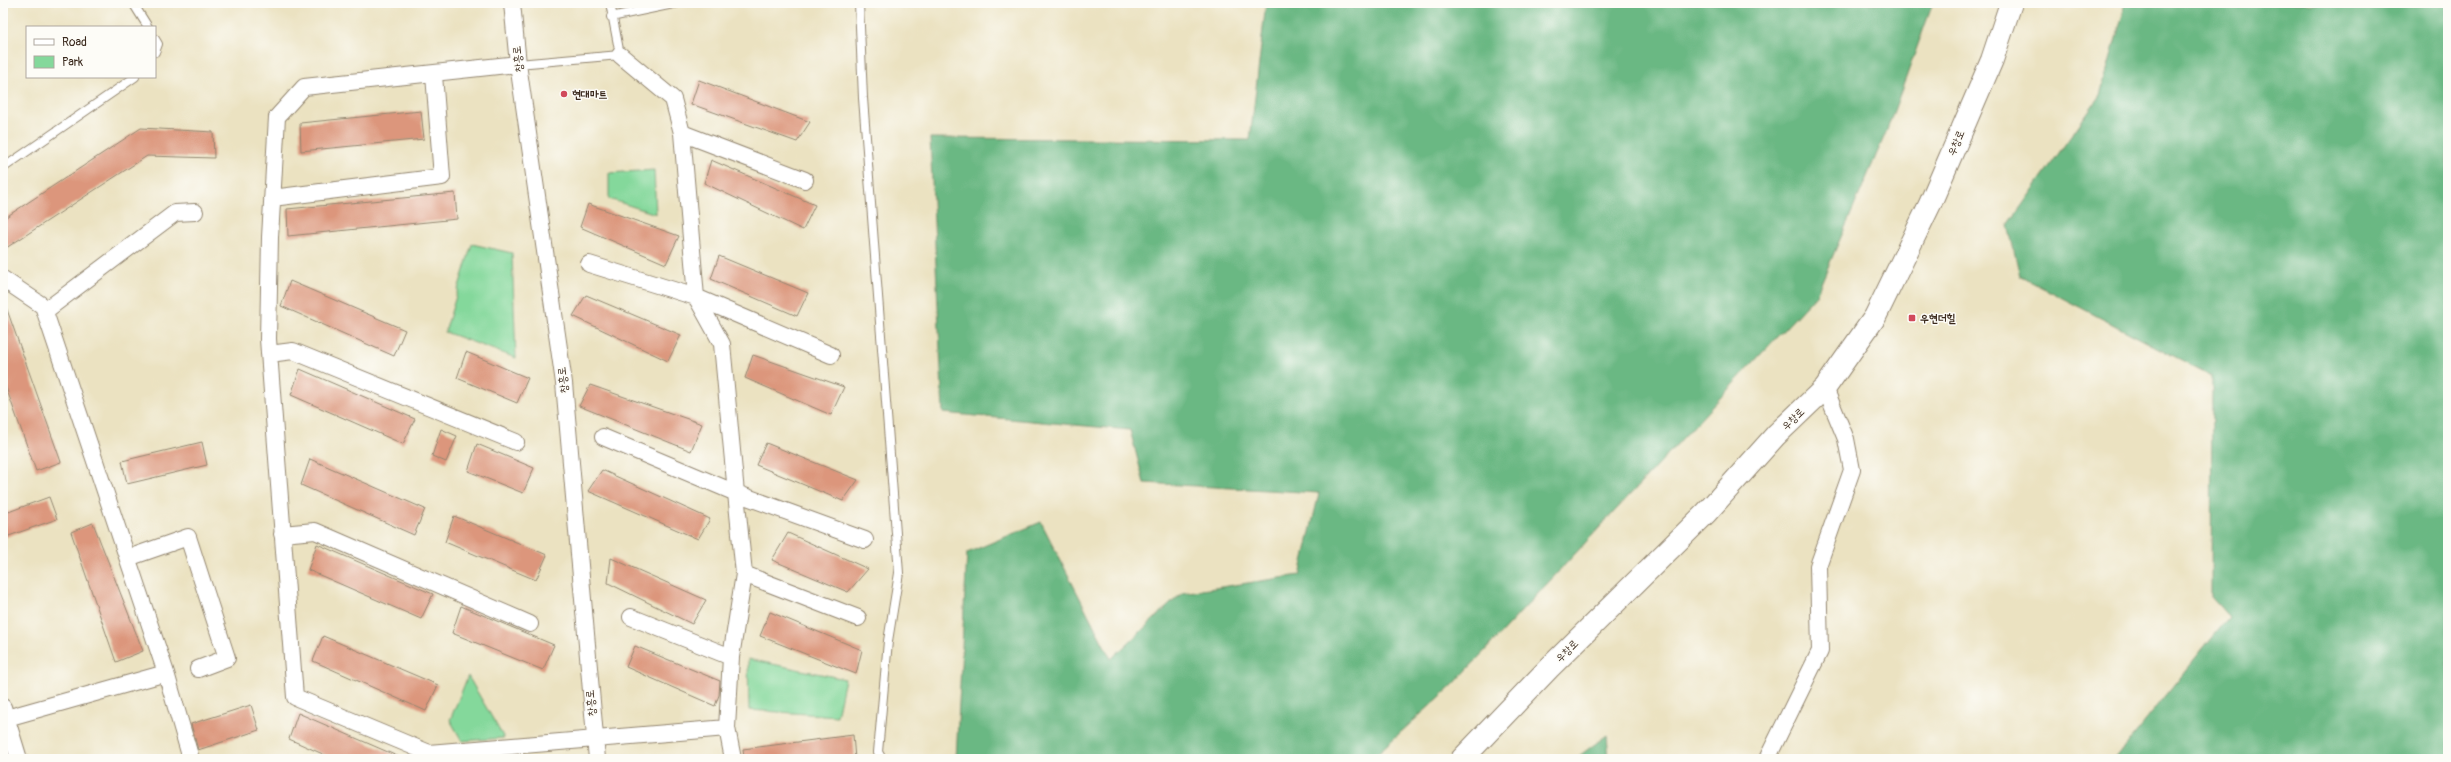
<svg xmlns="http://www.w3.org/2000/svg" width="2451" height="762" viewBox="0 0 2451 762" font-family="Pangolin,'Poor Story',sans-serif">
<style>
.green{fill:#84d89b;stroke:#60815c}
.forest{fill:#6bb883;stroke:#537150}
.building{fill:#dc967c}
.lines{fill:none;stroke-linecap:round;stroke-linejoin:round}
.lane-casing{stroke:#938670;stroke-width:10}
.street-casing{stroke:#938670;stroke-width:18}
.secondary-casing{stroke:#938670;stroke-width:24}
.lane{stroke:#fff;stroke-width:8}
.street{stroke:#fff;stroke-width:16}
.secondary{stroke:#fff;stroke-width:22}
.poi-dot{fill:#d1495b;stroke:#fdfcf7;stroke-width:1.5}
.labels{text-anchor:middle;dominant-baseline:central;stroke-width:3;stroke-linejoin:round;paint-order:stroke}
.street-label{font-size:11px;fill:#3b2a1e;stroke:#fdfcf7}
.poi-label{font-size:11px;font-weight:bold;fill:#3b2a1e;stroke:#fdfcf7;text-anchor:start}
</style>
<rect width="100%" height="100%" fill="#fdfcf7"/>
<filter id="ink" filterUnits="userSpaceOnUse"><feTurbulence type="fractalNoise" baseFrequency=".025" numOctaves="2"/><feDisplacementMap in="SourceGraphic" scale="8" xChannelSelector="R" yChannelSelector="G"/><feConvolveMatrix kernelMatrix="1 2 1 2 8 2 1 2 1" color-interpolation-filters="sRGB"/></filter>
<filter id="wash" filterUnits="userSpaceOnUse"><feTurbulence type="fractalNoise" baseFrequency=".012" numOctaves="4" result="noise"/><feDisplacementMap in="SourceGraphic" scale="16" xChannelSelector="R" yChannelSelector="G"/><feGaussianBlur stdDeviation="0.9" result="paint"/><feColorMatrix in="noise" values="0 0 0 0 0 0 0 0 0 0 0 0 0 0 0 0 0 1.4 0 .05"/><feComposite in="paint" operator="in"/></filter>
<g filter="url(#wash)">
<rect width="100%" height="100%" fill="#ebe2c1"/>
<path class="green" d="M654,170L656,214L609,199V173Z
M472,244L512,253L516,358L445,332Z
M748,659L845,679L837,716L749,710Z
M468,676L504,738L462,741L450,720Z"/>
<path class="forest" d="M1266,3H1933L1887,130L1816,295L1452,686L1371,759H956L967,553L1041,522L1111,659L1182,593L1300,575L1319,493L1144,483L1130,430L943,413L930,138L1250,140Z
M2126,3H2448V759H2115L2229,617L2211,597L2212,376L2020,276L2008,225L2100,95Z
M1607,735L1609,759H1575Z"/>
<g id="blocks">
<path class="building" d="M699,80L810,122L797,142L691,104Z
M421,111L424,139L301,151L300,123Z
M141,128L213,132L214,158L147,156L3,250V219Z
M711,160L815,205L803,230L704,183Z
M455,193L457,219L288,236L287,209Z
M588,204L679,236L666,264L580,227Z
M719,256L808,293L797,316L711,279Z
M290,281L405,330L394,356L281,306Z
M586,295L681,335L668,361L573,316Z
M5,304L61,462L36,471L3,379V305Z
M466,352L528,378L517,403L457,378Z
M753,355L844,387L831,415L745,378Z
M300,369L415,419L403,444L291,395Z
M590,385L702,424L691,451L579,406Z
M441,429L457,436L446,462L432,456Z
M202,442L207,465L127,484L122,461Z
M766,443L858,480L843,501L756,465Z
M477,444L534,468L523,493L468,471Z
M310,459L425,509L414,535L301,485Z
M602,470L710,519L698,539L588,491Z
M49,497L57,519L3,538V514Z
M454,516L547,555L536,580L445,542Z
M93,523L143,651L116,662L71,532Z
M788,533L868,569L848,592L772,560Z
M317,544L433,594L421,619L308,570Z
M611,558L706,600L692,624L608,583Z
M461,606L554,645L543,670L452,633Z
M770,612L862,650L856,674L760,636Z
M323,636L438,685L426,711L313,661Z
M635,646L720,681L719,695L715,706L626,667Z
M251,705L259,730L198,750L191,724Z
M298,713L404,759H334L289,739Z
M853,735L855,759H744L743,749Z"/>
</g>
</g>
<g filter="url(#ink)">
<use href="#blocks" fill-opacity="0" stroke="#938670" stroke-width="1"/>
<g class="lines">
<defs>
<path id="lane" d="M133,3L148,27
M859,3L863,98L899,573L888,641L878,752L882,759
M611,17L678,3
M155,39L158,44L155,52
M518,64L620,55L610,3
M3,168L135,77"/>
<path id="street" d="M512,3L518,64L564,383L597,759
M620,55L673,99L682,133L805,180
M518,64L304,87L277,117L270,237L268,339L295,697L429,753L727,728L731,657
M272,198L442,177L434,75
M589,264L696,297L682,133
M3,279L43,306L166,673L191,759
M696,297L831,355
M45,311L175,213L195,212
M269,354L293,351L516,442
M603,437L736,493L722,344L696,297
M282,534L315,531L530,624
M128,558L188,537L227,658L198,669
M631,617L731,657L744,574
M858,618L744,574L736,493L865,540
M3,707L19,759
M3,719L166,673
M727,728L733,759
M1767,759L1820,651L1818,566L1852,470L1846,439L1825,388"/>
<path id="secondary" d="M1462,759L1549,668L1706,513L1776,435L1825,388L1875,317L1930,204L1992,60L2011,3"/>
</defs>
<use href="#lane" class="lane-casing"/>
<use href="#street" class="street-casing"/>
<use href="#secondary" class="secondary-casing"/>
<use href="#lane" class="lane"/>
<use href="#street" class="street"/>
<use href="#secondary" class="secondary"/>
</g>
</g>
<g class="poi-dot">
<circle cx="564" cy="94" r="4"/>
<rect x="1908" y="314" width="8" height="8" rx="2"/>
</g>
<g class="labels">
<g class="street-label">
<text transform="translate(518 59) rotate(-97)">창흥로</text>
<text transform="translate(1956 143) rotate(-67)">우창로</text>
<text transform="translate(563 380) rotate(-97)">창흥로</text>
<text transform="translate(1793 419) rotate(-44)">우창로</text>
<text transform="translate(1567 651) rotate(-45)">우창로</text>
<text transform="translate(591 703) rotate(-95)">창흥로</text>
</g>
<g class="poi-label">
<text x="572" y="94">현대마트</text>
<text x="1920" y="318">우현더힐</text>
</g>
</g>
<rect width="2451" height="762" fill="none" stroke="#fdfcf7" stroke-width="16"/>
<rect x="26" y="26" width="130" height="52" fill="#fdfcf7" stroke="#afa8a0"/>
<rect x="34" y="39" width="20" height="6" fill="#ffffff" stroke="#afa8a0"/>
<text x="62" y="46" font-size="12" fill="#3b2a1e">Road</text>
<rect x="34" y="56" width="20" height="12" fill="#84d89b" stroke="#afa8a0"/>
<text x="62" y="66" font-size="12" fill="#3b2a1e">Park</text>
</svg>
